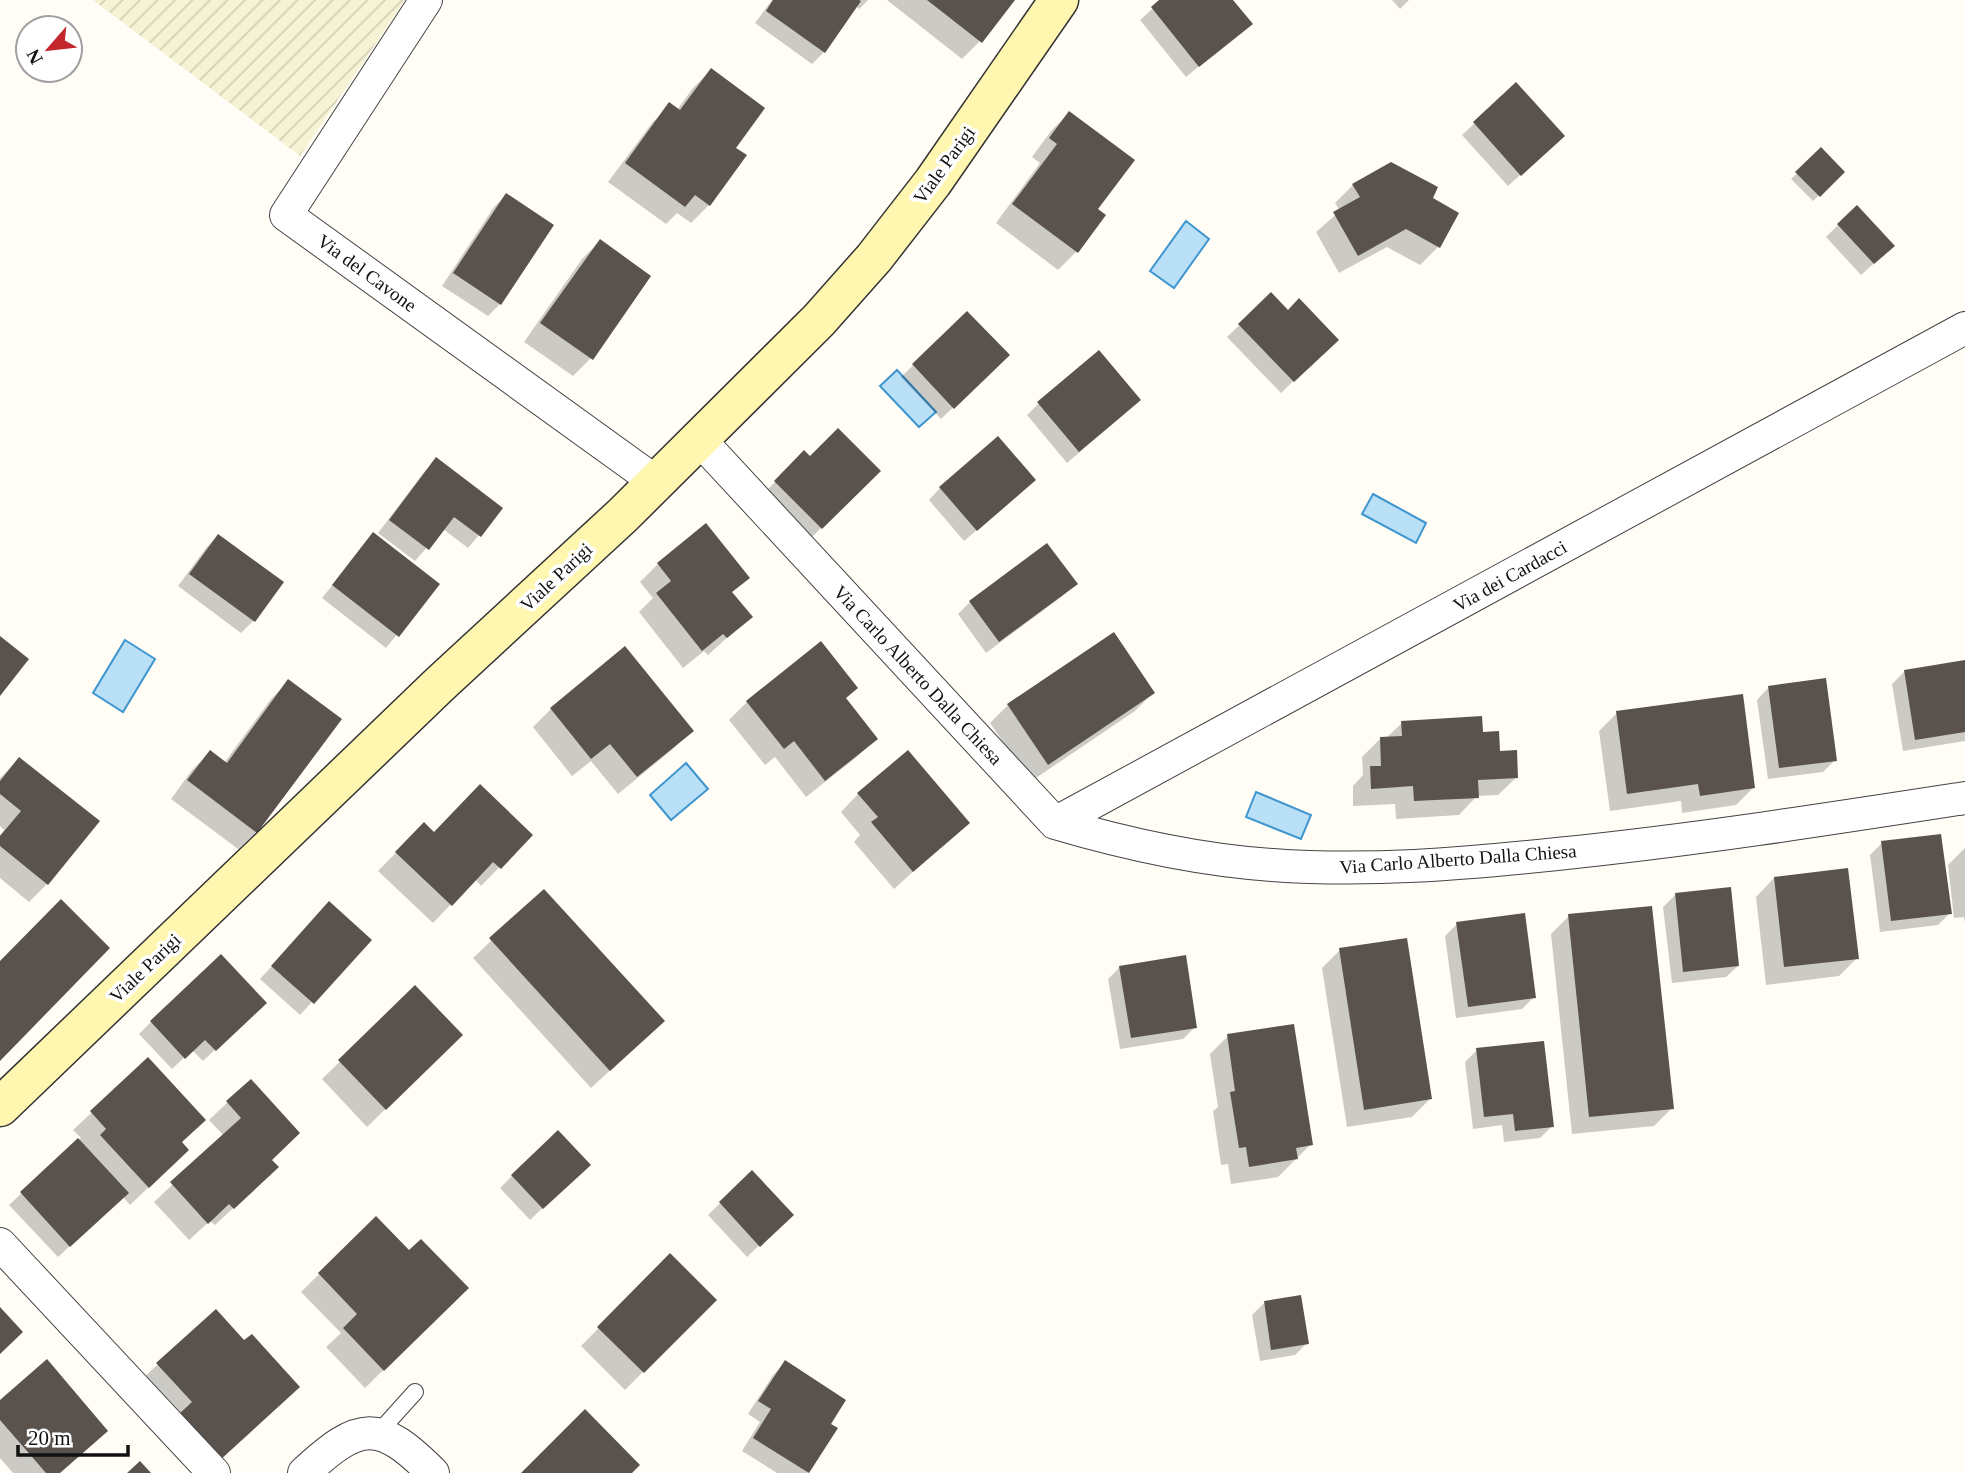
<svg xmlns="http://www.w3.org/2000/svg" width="1965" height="1473" viewBox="0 0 1965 1473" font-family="'Times New Roman',serif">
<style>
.farmland{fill:url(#farmland-furrows)}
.water{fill:#b9e0f7;stroke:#3f96cf;stroke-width:2}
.shadow{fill:#0003}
.building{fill:#5a524d}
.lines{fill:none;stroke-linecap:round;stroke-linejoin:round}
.lane-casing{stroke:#444;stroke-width:18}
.street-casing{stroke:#444;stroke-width:34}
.secondary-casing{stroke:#333;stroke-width:41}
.lane{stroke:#fff;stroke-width:16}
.street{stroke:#fff;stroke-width:32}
.secondary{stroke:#fff6b0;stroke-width:38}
.labels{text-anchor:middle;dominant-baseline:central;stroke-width:7;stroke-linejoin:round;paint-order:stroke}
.street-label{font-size:19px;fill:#111;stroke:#fff}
</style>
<defs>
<pattern id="farmland-furrows" width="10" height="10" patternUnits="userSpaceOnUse" patternTransform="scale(1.75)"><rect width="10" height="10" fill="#f6f3d4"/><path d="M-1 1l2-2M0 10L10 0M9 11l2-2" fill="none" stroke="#d2cfb5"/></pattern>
</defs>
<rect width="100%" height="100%" fill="#fffdf5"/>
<path class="farmland" d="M93,0H405L300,156Z"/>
<path class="water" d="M1186,221L1209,239L1174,288L1150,271Z
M897,370L936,412L919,427L880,386Z
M1373,494L1426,523L1416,543L1362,514Z
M125,640L155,659L123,712L93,693Z
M686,763L708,789L671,820L650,795Z
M1256,792L1311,815L1301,839L1246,817Z"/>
<path class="shadow" d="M772,0H868L859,9L856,6L824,52L812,64L755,23Z
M887,0H1013L980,41L962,59Z
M1162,0H1231L1250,24L1186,77L1140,20Z
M1392,0H1409L1400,9Z
M711,70L734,148L745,156L709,205L691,223L677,213L666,224L608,182L652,123L670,105L677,110L693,88Z
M1516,85L1551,147L1508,186L1462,135Z
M1069,113L1096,210L1104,216L1076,252L1058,270L996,223L1040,163L1032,157L1051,131Z
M1821,150L1843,172L1813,201L1791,179Z
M1353,185L1430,198L1438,247L1420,265L1387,247L1339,273L1316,232L1340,211L1335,203Z
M506,195L552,225L500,304L488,316L442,286L494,207Z
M1856,207L1881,257L1861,275L1826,237Z
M600,241L591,358L573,376L524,342L582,259Z
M1271,295L1288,312L1336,340L1281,393L1227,337Z
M967,313L1007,355L941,419L901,377Z
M1039,403L1127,412L1067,463L1027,415Z
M804,453L810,459L878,471L809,540L763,494Z
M437,459L501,509L468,548L443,529L415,561L378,533L425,471Z
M940,488L1022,492L964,541L929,500Z
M706,525L747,577L731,593L750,617L708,655L704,651L683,668L639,612L653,598L640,582L658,564Z
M373,535L437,585L386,648L322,598Z
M218,536L281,582L253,621L241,633L178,586L206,548Z
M1047,545L1076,584L1064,595L986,653L958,614L970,602Z
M625,648L691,731L673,749L618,794L591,761L572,776L533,727L551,709Z
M1965,662V741L1903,751L1892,684L1904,672Z
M289,681L256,832L238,849L171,799L192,770L210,752L224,763L271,699Z
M1768,688L1835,760L1823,772L1768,779L1757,700Z
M1153,693L1135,711L1030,782L990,723L1008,705Z
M844,699L876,738L858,756L806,797L775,757L765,765L729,720L747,702Z
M1617,713L1754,787L1736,805L1682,813L1681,801L1610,811L1599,731Z
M1402,723L1481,733L1517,777L1498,795L1477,796L1459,815L1396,819L1395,804L1353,806V786L1363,775L1362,757L1380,739L1386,738Z
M19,759L47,884L29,902L0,878V835L4,830L0,826V778Z
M858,794L967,823L894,889L854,842L860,835L841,812Z
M424,824L434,834L531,835L481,886L475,879L433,923L378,871Z
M1882,843L1950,913L1938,925L1880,932L1870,855Z
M1965,848V923L1964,917L1954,918L1948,865Z
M1774,878L1857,958L1839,976L1766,985L1756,897Z
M544,891L644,1039L591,1088L473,958Z
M1675,895L1738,966L1726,977L1672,983L1663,907Z
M318,916L369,940L300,1015L260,979Z
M1569,916L1672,1108L1654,1126L1572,1134L1551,934Z
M1457,924L1534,997L1522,1009L1456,1018L1445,936Z
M1340,950L1430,1099L1412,1117L1347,1127L1322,968Z
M1120,967L1195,1027L1183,1039L1120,1049L1108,979Z
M415,988L461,1035L367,1127L322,1079Z
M252,1015L203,1061L192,1050L172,1069L139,1034L151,1022Z
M1228,1036L1311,1144L1278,1177L1231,1184L1228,1164L1221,1165L1213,1111L1218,1107L1210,1054Z
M1477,1050L1552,1126L1540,1138L1504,1142L1502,1125L1473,1129L1465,1062Z
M148,1060L180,1143L169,1168L130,1205L123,1197L58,1257L9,1205L81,1138L73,1130Z
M250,1081L270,1160L258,1185L215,1225L210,1221L189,1240L154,1202L224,1136L209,1120Z
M752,1172L791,1215L747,1257L708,1215Z
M512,1176H576L530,1220L500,1188Z
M376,1218L409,1253L467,1288L365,1388L326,1347L341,1333L301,1292Z
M670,1256L714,1300L625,1390L581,1346Z
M1264,1303L1307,1343L1295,1355L1260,1361L1252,1315Z
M215,1311L244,1343L205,1473L139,1382Z
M785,1363L829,1424L836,1428L807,1473H777L742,1451L760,1422L748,1414L773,1375Z
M0,1402L60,1473H13L0,1458Z"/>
<path class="building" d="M773,0H859L861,1L825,53L766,11Z
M927,0H1015L982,43Z
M1159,0H1233L1253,24L1199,67L1151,7Z
M711,68L765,108L736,148L747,155L710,206L695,195L685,207L625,163L669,102L680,110Z
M1516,82L1565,136L1521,176L1473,122Z
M1069,111L1135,160L1098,209L1106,215L1078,253L1012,204L1057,144L1049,138Z
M1821,147L1845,172L1820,197L1795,172Z
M1391,162L1438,187L1433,198L1459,213L1440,248L1406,229L1358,256L1333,212L1360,197L1352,184Z
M506,193L554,225L501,305L453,273Z
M1857,205L1895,246L1874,264L1837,224Z
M600,239L651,276L593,360L540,323Z
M1271,292L1288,310L1299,298L1339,340L1294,382L1238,324Z
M967,311L1010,355L954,409L912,364Z
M1099,350L1141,400L1079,452L1037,402Z
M838,428L881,471L822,529L774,481L804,450L810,456Z
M998,436L1036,480L977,531L939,487Z
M436,457L503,508L481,537L454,517L429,550L389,520Z
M706,523L750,578L732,592L753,617L727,638L723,634L702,651L656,593L671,581L657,563Z
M373,532L440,584L399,637L332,585Z
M218,534L284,582L255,622L189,574Z
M1047,543L1078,584L999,642L969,601Z
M1114,632L1155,693L1048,765L1007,704Z
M0,636L29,659L0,696Z
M821,641L858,688L846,698L878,739L825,781L794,741L784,749L746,701Z
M625,646L694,731L637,777L610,744L591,759L550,708Z
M1965,660V732L1915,740L1904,670Z
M1826,678L1837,761L1779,768L1768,686Z
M288,679L342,719L257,833L187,780L210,750L227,763Z
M1743,694L1755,788L1700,796L1698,784L1627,794L1616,711Z
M1482,716L1483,732L1499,731L1500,751L1517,750L1518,778L1478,780L1479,798L1414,801L1413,786L1371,789L1370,766H1381L1380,737L1402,736L1401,721Z
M908,750L970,823L913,872L871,822L878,817L857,793Z
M19,757L100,821L48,885L0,846V836L21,811L0,794V781Z
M480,784L533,835L501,869L493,862L452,906L395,852L424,822L434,832Z
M1941,834L1952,914L1891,921L1881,841Z
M1848,868L1859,959L1784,967L1774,877Z
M1731,887L1739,966L1683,972L1675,893Z
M544,889L665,1021L610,1071L489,938Z
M61,899L110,948L0,1061V961Z
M329,901L372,940L314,1004L271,966Z
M1652,906L1674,1109L1589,1117L1568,914Z
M1525,913L1536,998L1468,1007L1456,922Z
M1407,938L1432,1099L1364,1110L1339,948Z
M221,954L267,1003L216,1051L205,1040L185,1059L150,1021Z
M1186,955L1197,1028L1131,1038L1119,966Z
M415,985L463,1035L386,1110L338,1060Z
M1294,1024L1313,1145L1296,1148L1298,1159L1249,1167L1246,1147L1239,1148L1230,1092L1235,1091L1227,1034Z
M1544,1041L1554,1127L1515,1131L1513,1114L1484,1117L1476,1048Z
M148,1057L206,1120L182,1142L189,1150L149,1188L100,1135L106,1129L90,1111Z
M251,1079L300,1133L272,1160L279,1167L234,1209L229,1204L208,1224L170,1182L241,1118L226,1101Z
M558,1130L591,1165L543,1209L511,1175Z
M78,1138L129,1193L70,1247L20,1192Z
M752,1170L794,1215L760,1247L719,1202Z
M376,1216L409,1250L421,1239L469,1288L384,1371L343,1328L357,1314L318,1273Z
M670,1253L717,1300L644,1373L597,1327Z
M1301,1295L1309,1344L1271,1350L1264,1301Z
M0,1307L23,1332L0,1354Z
M216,1309L244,1340L252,1334L300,1387L219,1461L178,1415L192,1402L156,1363Z
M47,1359L108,1431L60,1473H46L0,1420V1400Z
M785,1360L846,1400L831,1424L838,1428L809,1473L753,1438L771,1409L758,1401Z
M585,1409L640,1465L632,1473H521Z
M140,1461L151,1473H127Z"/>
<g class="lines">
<defs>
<path id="lane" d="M379,1432L415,1392"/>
<path id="street" d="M426,0L286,215L656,482
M699,439L1055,823C1126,844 1199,860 1272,865C1368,872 1462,864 1557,854C1694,840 1829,819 1965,798
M1055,823L1965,328
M0,1244L214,1473
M304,1473C360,1421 379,1419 433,1473"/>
<path id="secondary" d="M0,1107L440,684L623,515L819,320L874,258L933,182L1059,0"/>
</defs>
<use href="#lane" class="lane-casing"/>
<use href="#street" class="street-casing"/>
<use href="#secondary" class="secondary-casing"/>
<use href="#lane" class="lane"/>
<use href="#street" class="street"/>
<use href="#secondary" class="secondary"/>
</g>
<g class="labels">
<g class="street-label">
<text transform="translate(944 165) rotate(-54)">Viale Parigi</text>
<text transform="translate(367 273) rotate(36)">Via del Cavone</text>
<text transform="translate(1510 576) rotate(-29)">Via dei Cardacci</text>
<text transform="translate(556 577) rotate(-43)">Viale Parigi</text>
<text transform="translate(918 675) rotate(47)">Via Carlo Alberto Dalla Chiesa</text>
<text transform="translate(1458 859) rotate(-4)">Via Carlo Alberto Dalla Chiesa</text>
<text transform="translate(145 968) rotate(-44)">Viale Parigi</text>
</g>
</g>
<g transform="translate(49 49) rotate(242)"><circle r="33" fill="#ffffff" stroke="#a0a0a0" stroke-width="2"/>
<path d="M0-5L12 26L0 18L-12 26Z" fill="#c4262e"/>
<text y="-10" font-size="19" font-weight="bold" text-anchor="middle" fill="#111111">N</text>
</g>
<path d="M18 1445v10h110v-10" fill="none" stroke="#111111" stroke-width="3.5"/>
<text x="28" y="1445" font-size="21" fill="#111111" stroke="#ffffff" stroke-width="5" paint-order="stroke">20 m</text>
</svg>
